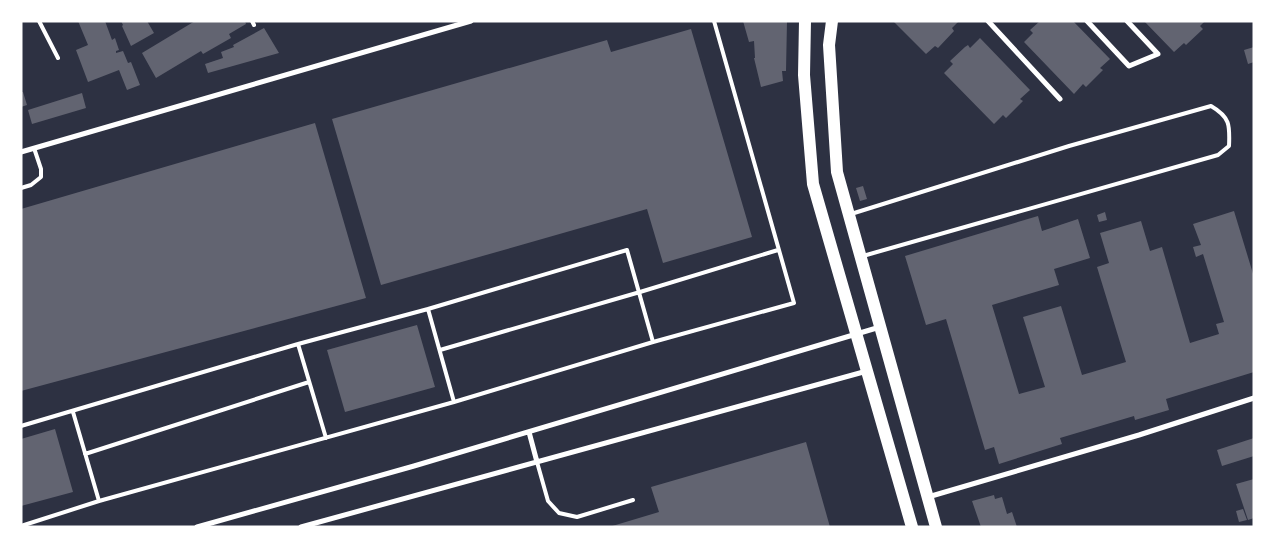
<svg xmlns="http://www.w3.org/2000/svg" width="1275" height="548" viewBox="0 0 1275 548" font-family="'Source Sans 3',sans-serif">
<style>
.building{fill:#626471}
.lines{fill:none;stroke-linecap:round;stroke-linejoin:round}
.service{stroke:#fff;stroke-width:4}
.minor{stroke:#fff;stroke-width:5}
.primary{stroke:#fff;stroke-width:12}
</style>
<rect width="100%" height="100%" fill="#2d3142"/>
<path class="building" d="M78,21H105L112,40L115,38L119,50L116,51V53L123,51L128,63L131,62L140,85L127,90L119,70L88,82L76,50L88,45Z
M121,21H147L154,33L131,46L122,26L123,25Z
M195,21H245L246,24L229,34L231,38L203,54L201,51L156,78L142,53Z
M743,21H787L786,71H782L783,81L761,87L754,58H755L754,41L749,42Z
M893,21H959L952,28L954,31L938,48L935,46L926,54Z
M1040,21H1073L1110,59L1100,68L1103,70L1086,87L1083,84L1074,94L1024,42L1033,33L1030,30Z
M1144,21H1205L1200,26L1203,29L1186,45L1184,43L1174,52Z
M264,28L279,53L208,73L205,64L223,58L221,52L234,47L233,45Z
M691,29L752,237L663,263L647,209L381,285L332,119L607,40L611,52Z
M980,38L1030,90L1020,99L1023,101L1006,118L1003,115L994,124L944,73L953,64L950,61L965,47L968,45L970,48Z
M1254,47V62L1248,64L1244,50Z
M21,92H23L27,105L21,107Z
M82,93L86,108L32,124L28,110Z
M315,123L366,298L21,391V209Z
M863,186L867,199L860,201L856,188Z
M1234,211L1254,277V372L1166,399L1169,410L1135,420L1134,416L1060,438L1062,444L999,464L994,447L985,450L946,319L926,325L905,256L1038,216L1042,231L1078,219L1090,258L1054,269L1059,285L992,305L1019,394L1045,387L1023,317L1061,306L1082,375L1126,362L1097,267L1109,263L1100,233L1141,221L1150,251L1162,247L1190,343L1219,334L1216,324L1224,322L1203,254L1196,257L1193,247L1201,245L1193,224Z
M1105,212L1107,220L1099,222L1097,215Z
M417,325L435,387L345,412L327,350Z
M55,429L73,492L21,506V439Z
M1254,438V456L1222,466L1217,450Z
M806,442L830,527H609L659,512L651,487Z
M1254,479V518L1248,520L1236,484Z
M994,495L995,499L1002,497L1007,514L1012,512L1017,527H981L972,501Z
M1243,509L1247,520L1239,522L1236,511Z"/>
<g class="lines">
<path class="service" d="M39,21L58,58
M252,21L254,25
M21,188L31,185L41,177V169L34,148
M851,214L1069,146L1211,106C1230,117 1230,125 1229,146L1218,155L863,256
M428,309L627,250L653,342
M298,344L326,438
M440,350L640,292L778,250
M73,412L99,501
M21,426L298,344L428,309L454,402
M85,454L309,382
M537,462L548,501L559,513L577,517L633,500
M21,526L99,501L454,402L653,342L794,303L714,21"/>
<path class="minor" d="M988,21L1060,99
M1087,21L1129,66L1158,54L1127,21
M21,152L471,21
M529,432L537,462
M928,497L1139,435L1254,398
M197,527L414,466L880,327
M301,527L867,371"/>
<path class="primary" d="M805,21L804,75L813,184L912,527
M832,21L829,45L837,172L936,527"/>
</g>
<rect width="1275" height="548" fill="none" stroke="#ffffff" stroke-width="45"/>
</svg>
